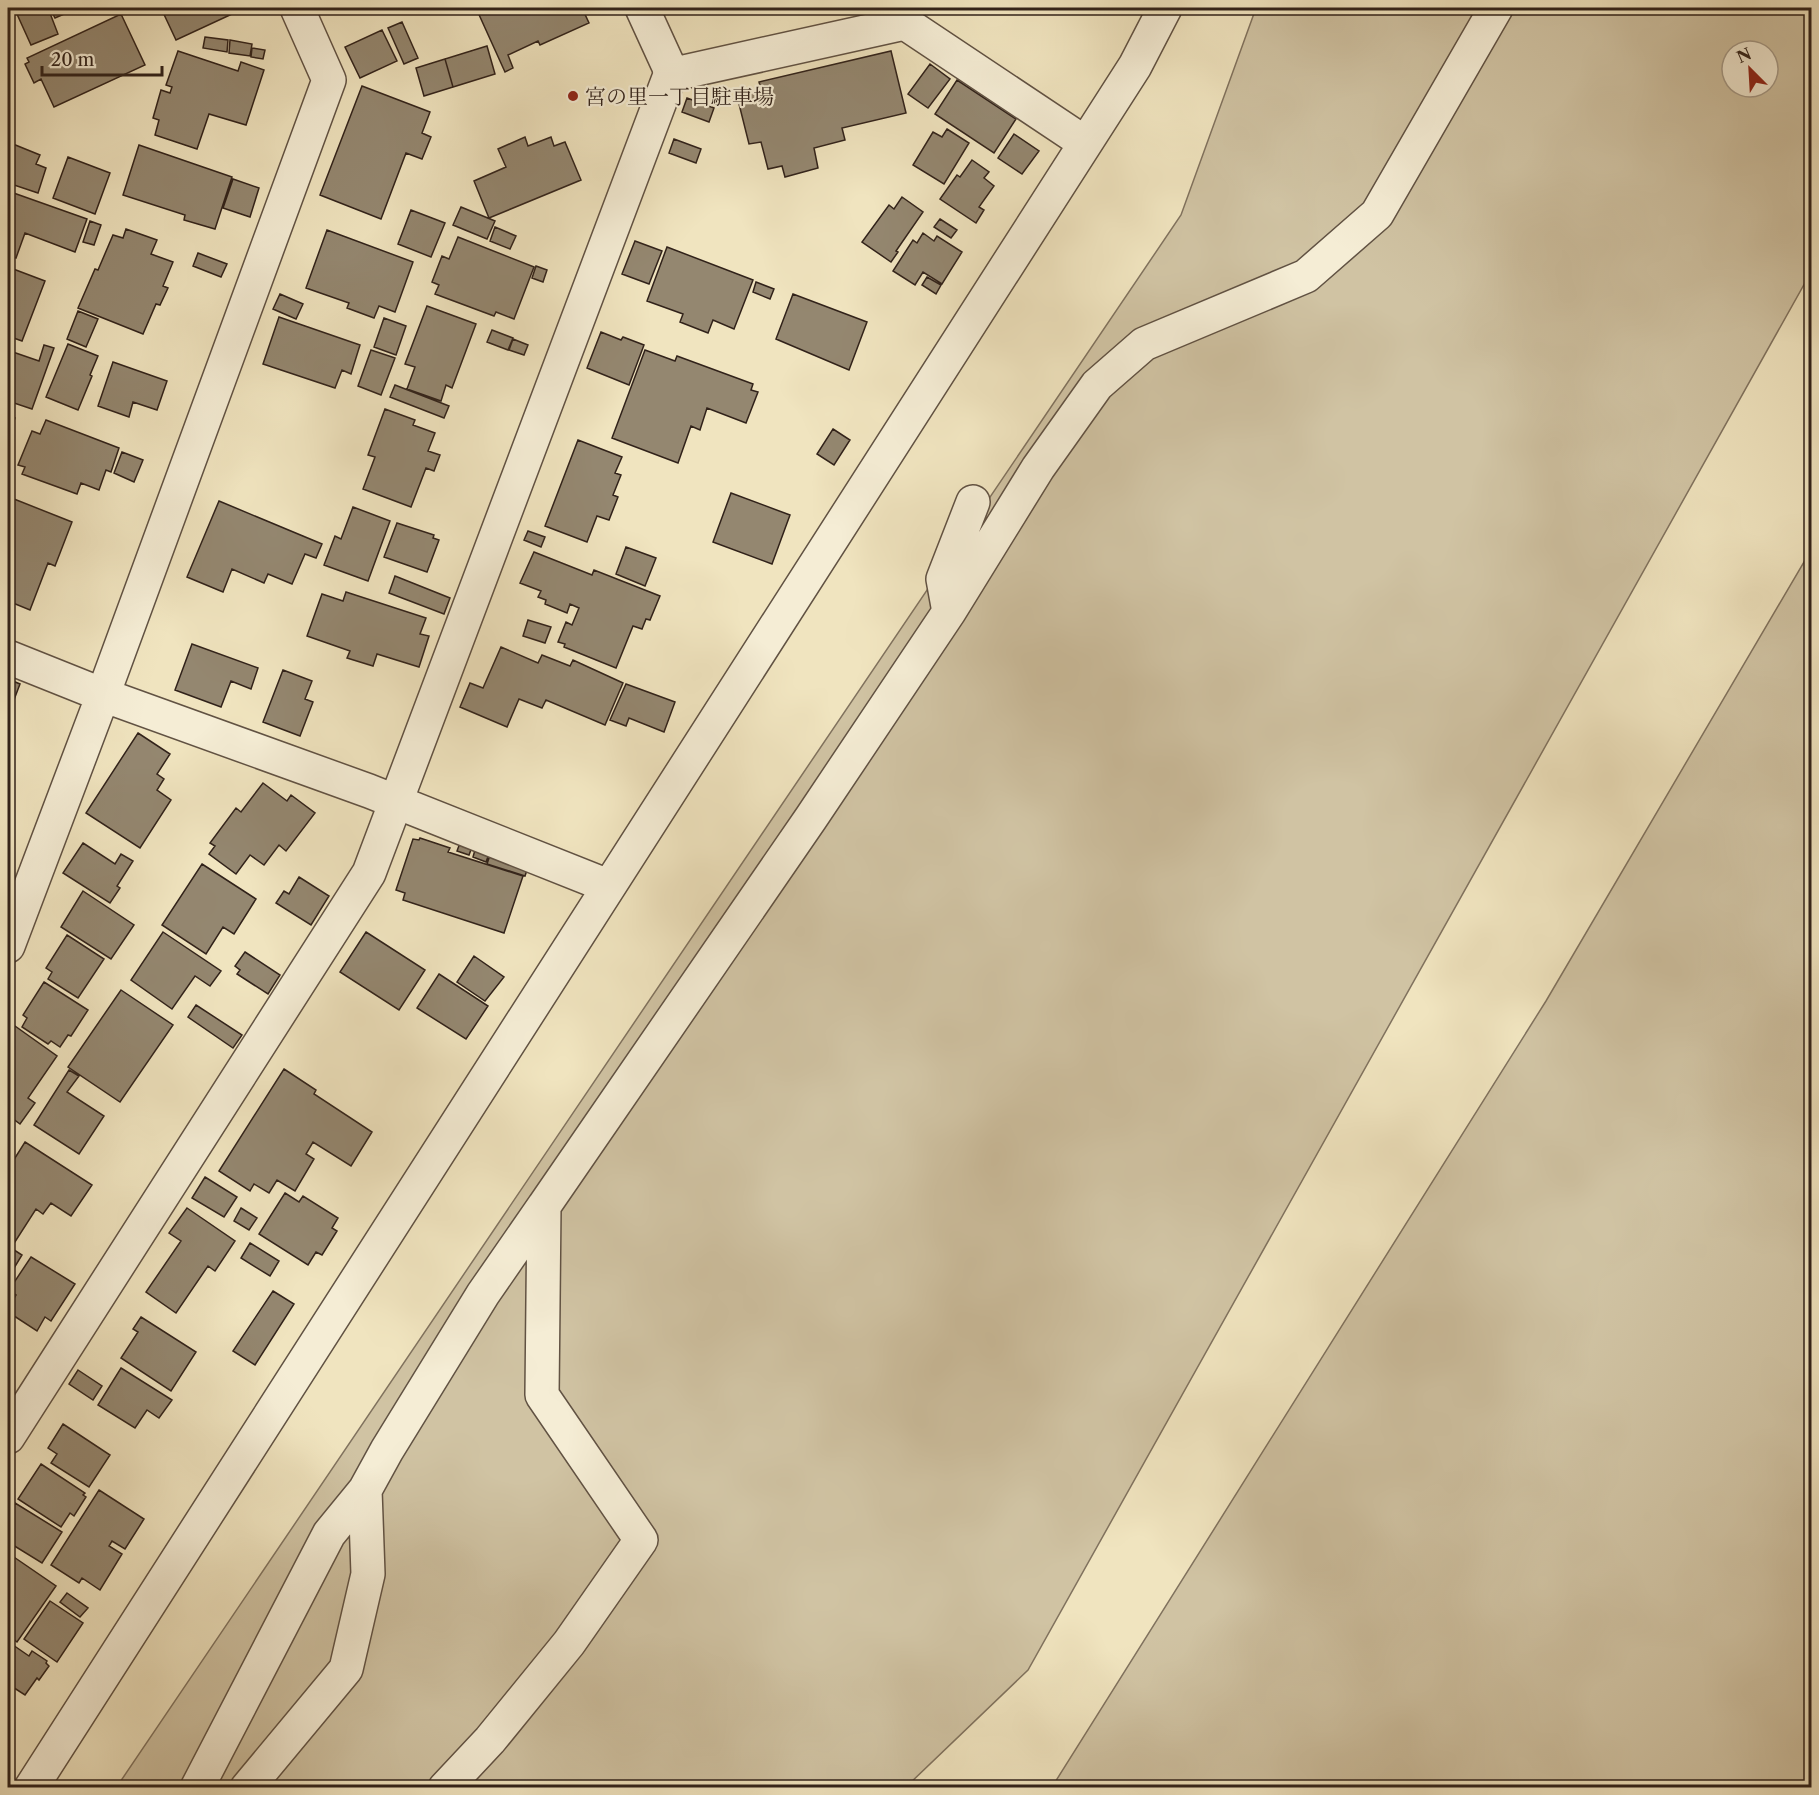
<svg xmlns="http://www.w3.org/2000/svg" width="1819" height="1795" viewBox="0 0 1819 1795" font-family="'Libre Caslon Text','Noto Serif JP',serif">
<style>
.green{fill:#d0c3a3;stroke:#80725e;stroke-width:1.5;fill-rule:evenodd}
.building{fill:#948770;stroke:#31221a;stroke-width:1.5}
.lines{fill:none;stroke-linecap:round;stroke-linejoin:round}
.minor-casing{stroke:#615243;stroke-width:36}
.minor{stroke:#f5edd5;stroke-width:33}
.poi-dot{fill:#8f2418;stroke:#f5edd5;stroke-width:2}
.labels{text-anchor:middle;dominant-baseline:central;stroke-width:4.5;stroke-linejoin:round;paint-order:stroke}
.poi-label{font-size:21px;fill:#31221a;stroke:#f5edd5;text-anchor:start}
</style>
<rect width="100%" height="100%" fill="#f0e4bf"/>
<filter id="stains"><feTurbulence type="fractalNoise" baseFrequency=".00333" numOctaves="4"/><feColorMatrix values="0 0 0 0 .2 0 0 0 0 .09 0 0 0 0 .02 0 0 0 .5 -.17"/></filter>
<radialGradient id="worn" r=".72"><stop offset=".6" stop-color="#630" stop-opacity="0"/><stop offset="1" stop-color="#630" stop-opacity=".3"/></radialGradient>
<path class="green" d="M1256,8H1811V272L1028,1670L906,1787L116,1788L1181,215ZM1732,51H1768V87H1732Z
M1811,550V1787H1052L1546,1001Z"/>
<path class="building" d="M8,8H48L58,34L31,45L16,12L8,15Z
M50,8H78L55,18Z
M161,8H245L176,40Z
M476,8H582L589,23L540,45L538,41L508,55L513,68L505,72Z
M121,14L145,65L54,107L41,79L34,83L25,64L29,62L27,58Z
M402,22L418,58L404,64L388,28Z
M382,30L397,61L360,78L345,47Z
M205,37L228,40L227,52L203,48Z
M230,40L252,44L250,56L229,53Z
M487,46L495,74L453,87L445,59Z
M252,48L265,50L263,59L251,57Z
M178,51L238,71L241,62L264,70L246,125L209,114L197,149L155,135L159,120L153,118L161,90L170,93L172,87L166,85Z
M891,51L906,113L842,128L845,140L814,148L818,168L785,177L782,166L768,169L761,142L749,144L737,96L761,89L759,82Z
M445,59L453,87L424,96L416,68Z
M930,64L950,79L928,108L908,94Z
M957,80L1016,119L994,153L935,114Z
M362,86L430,112L422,133L431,137L422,159L406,153L381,219L320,195Z
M687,98L714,108L709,122L682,112Z
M947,129L969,143L944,184L913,165L933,132L942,137Z
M1014,134L1039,151L1022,174L998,158Z
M525,137L528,146L551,137L554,146L565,142L581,180L489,218L474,181L506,167L498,149Z
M674,139L701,149L696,163L669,153Z
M8,142L40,155L36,164L46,168L38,193L8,183Z
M139,145L232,177L215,229L184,220L185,215L123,195Z
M68,157L110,173L95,214L53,198Z
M972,160L989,172L984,178L994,186L979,207L984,210L976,223L940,199L957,175L960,177Z
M233,179L259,188L250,217L223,208Z
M8,191L87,219L75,252L25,233L16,258L8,255Z
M902,197L923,212L896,251L898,252L891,262L862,242L889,205L894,209Z
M461,207L495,221L487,239L453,225Z
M411,210L445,223L431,257L398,244Z
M940,219L957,230L951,238L934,227Z
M90,221L101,225L94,245L83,242Z
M495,227L516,236L510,249L490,241Z
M126,229L157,240L151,254L173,262L163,286L168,288L160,305L156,304L143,334L78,308L95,269L98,270L113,235L123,238Z
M327,230L413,262L395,312L379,306L374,318L347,308L349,303L306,288Z
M923,233L934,241L937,236L962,252L942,284L923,272L915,285L893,271L913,240L917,243Z
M458,237L534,267L514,319L496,312L494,316L435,294L439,285L432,282L442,256L449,259Z
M635,241L662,251L649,284L622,274Z
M667,247L753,280L734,329L713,320L708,333L680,322L683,314L647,301Z
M198,253L227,264L221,277L193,266Z
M536,266L547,270L543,282L532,278Z
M8,267L45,281L22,341L8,336Z
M927,277L941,285L936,294L922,285Z
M756,282L774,289L770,299L753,292Z
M280,294L303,304L296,319L273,309Z
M793,294L867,322L849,370L776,339Z
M427,306L476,324L452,388L446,385L441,401L407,389L415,367L405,364Z
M78,311L98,319L86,347L67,339Z
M279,317L360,345L351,374L342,370L335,388L263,364Z
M384,318L406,326L396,355L374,347Z
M492,330L513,338L508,350L487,342Z
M601,332L621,340L623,337L644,345L629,385L587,368Z
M513,339L528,345L524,355L509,350Z
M68,344L98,356L90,375L92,376L78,410L46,397Z
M44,345L54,348L32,409L8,401V358L10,351L39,361Z
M371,350L395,358L381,395L358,386Z
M645,350L675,361L677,356L753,384L751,390L758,392L746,423L707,408L700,430L691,426L678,463L612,438Z
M113,362L167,381L157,410L133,402L129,417L98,406Z
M395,385L449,406L444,418L390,397Z
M385,409L415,420L413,425L435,433L428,451L440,455L434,471L426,468L411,507L363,489L375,457L368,455Z
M8,415L15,418L8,439Z
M46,420L119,448L111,472L106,470L99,490L81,483L77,494L22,474L25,467L18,465L32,431L40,434Z
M833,429L850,440L834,465L817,454Z
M578,440L622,457L615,473L621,475L613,495L618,497L609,520L597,516L587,542L545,526Z
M122,452L143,460L134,482L114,473Z
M731,493L790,515L772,564L713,542Z
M9,497L72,522L55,566L48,563L30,610L8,601V502Z
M219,501L322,544L316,558L305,554L292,584L268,574L264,583L232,569L223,592L187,577Z
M353,507L390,521L368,581L324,565L335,536L341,539Z
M397,523L434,535L433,538L439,540L427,572L384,557Z
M528,531L545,537L541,547L524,540Z
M626,547L656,558L645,586L616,574Z
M534,552L592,575L594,570L660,596L650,620L646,619L642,629L633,626L616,668L564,647L565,644L558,642L566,622L572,625L579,608L570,604L567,613L545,604L546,600L538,597L541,591L520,583Z
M395,576L450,598L444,614L389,593Z
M346,592L426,618L420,634L429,636L419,667L377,654L373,666L347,658L350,651L307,636L322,594L343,601Z
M528,620L551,627L545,643L523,636Z
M192,644L258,668L251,689L231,681L221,707L175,690Z
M501,647L538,663L542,655L570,666L573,660L623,683L605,725L546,700L542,708L519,699L507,727L460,707L470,683L483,688Z
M283,670L312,681L305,699L313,702L300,736L263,722Z
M8,679L20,684L9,713L8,712Z
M626,684L675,702L664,732L629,718L626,726L610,720Z
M138,733L170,754L157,774L164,779L157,790L171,800L140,848L86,813Z
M263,783L287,801L291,795L315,813L286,851L279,845L264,865L250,855L236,874L209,854L215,846L210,843L236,808L241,812Z
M420,838L450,848L448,852L523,876L504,933L403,900L405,893L396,890L413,839L419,840Z
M83,843L115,864L121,854L133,861L117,886L120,888L110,903L63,873Z
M460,843L472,847L469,855L457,851Z
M475,850L489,854L486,862L473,857Z
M490,855L528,867L525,876L487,864Z
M202,864L256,899L234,934L223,927L206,954L162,925Z
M299,877L329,896L311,925L276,903L284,891L289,894Z
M83,891L134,925L111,959L61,927Z
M163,932L221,971L210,986L195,976L172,1009L131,980Z
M366,932L425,970L399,1010L340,972Z
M67,935L104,959L78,998L48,979L52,972L46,968Z
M245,952L280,975L268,994L237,974L240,970L235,966Z
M474,956L504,977L485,1001L457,982Z
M439,974L488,1006L466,1039L417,1008Z
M44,982L88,1010L71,1036L68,1035L60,1047L51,1041L48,1044L22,1027L27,1018L23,1015Z
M121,990L173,1025L120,1102L68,1067Z
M196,1005L242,1035L233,1048L188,1017Z
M15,1026L57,1056L28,1098L35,1103L20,1124L8,1115V1037Z
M284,1069L316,1090L314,1094L372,1132L351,1166L313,1142L306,1154L314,1159L295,1191L277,1180L269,1193L254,1184L250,1191L219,1171Z
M69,1070L79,1076L67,1092L104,1116L79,1154L34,1125Z
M25,1142L92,1185L71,1216L51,1203L43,1214L36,1209L11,1248L22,1255L8,1278V1169Z
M205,1177L237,1197L224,1217L192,1198Z
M285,1193L299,1202L303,1196L338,1218L332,1228L337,1231L322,1255L316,1252L308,1265L259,1234Z
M187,1208L235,1241L215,1271L208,1266L176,1313L146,1292L181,1241L169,1233Z
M241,1208L257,1218L249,1230L234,1221Z
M250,1243L279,1261L270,1276L241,1258Z
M31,1257L75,1284L51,1321L45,1317L37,1331L8,1312V1309L16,1295L9,1290Z
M273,1291L294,1304L255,1365L233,1351Z
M141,1317L196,1352L171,1391L121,1358L138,1332L133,1329Z
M121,1368L172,1400L159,1418L147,1410L135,1428L98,1405Z
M78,1370L102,1386L93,1400L69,1384Z
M63,1424L110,1455L89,1487L51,1463L57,1454L48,1448Z
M41,1464L85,1493L83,1495L86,1497L74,1516L70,1513L61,1527L18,1499Z
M99,1490L144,1519L125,1549L112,1541L109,1546L122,1554L100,1590L82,1578L79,1583L51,1565Z
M15,1503L62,1532L42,1563L8,1542V1515Z
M8,1553L56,1586L17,1642L8,1635Z
M67,1593L88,1608L80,1617L60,1602Z
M50,1601L83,1623L57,1662L24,1639Z
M13,1645L29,1656L32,1651L47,1661L46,1663L49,1666L39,1680L37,1678L25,1695L8,1684V1653Z"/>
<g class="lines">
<defs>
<path id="minor" d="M898,8L905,23L1085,143
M670,75L905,23
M949,612L943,579L973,502
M8,657L103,695L369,791L608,886
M8,946L103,695L329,80L297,8
M8,1437L369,873L670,75L669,67L642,8
M31,1788L1135,66L1165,8
M197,1788L329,1534L365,1490L387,1450L483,1294L544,1206
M247,1788L346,1669L368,1574L365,1490
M445,1788L490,1740L569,1643L641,1540L542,1395L544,1206L811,818L949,612L1038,468L1097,385L1144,344L1306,276L1377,214L1496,8"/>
</defs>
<use href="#minor" class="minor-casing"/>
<use href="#minor" class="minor"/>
</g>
<circle class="poi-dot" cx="573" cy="96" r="6"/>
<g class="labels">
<g class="poi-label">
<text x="585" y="96">宮の里一丁目駐車場</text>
</g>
</g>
<rect width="1819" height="1795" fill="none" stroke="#f0e4bf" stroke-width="30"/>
<rect x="9" y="9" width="1801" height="1777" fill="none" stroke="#31221a" stroke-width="3"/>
<rect x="15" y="15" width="1789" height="1765" fill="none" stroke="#31221a" stroke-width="1.5"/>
<g transform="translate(1750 69) rotate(336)"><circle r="28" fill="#f5edd5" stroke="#a79c8a" stroke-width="1.5"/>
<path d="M0-4.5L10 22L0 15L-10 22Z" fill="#8f2418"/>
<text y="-9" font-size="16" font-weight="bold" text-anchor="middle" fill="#31221a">N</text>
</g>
<path d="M42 66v9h120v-9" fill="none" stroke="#31221a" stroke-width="3"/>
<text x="51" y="66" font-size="18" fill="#31221a" stroke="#f5edd5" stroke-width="4.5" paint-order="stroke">20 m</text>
<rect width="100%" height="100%" filter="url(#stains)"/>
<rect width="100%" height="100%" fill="url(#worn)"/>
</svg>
